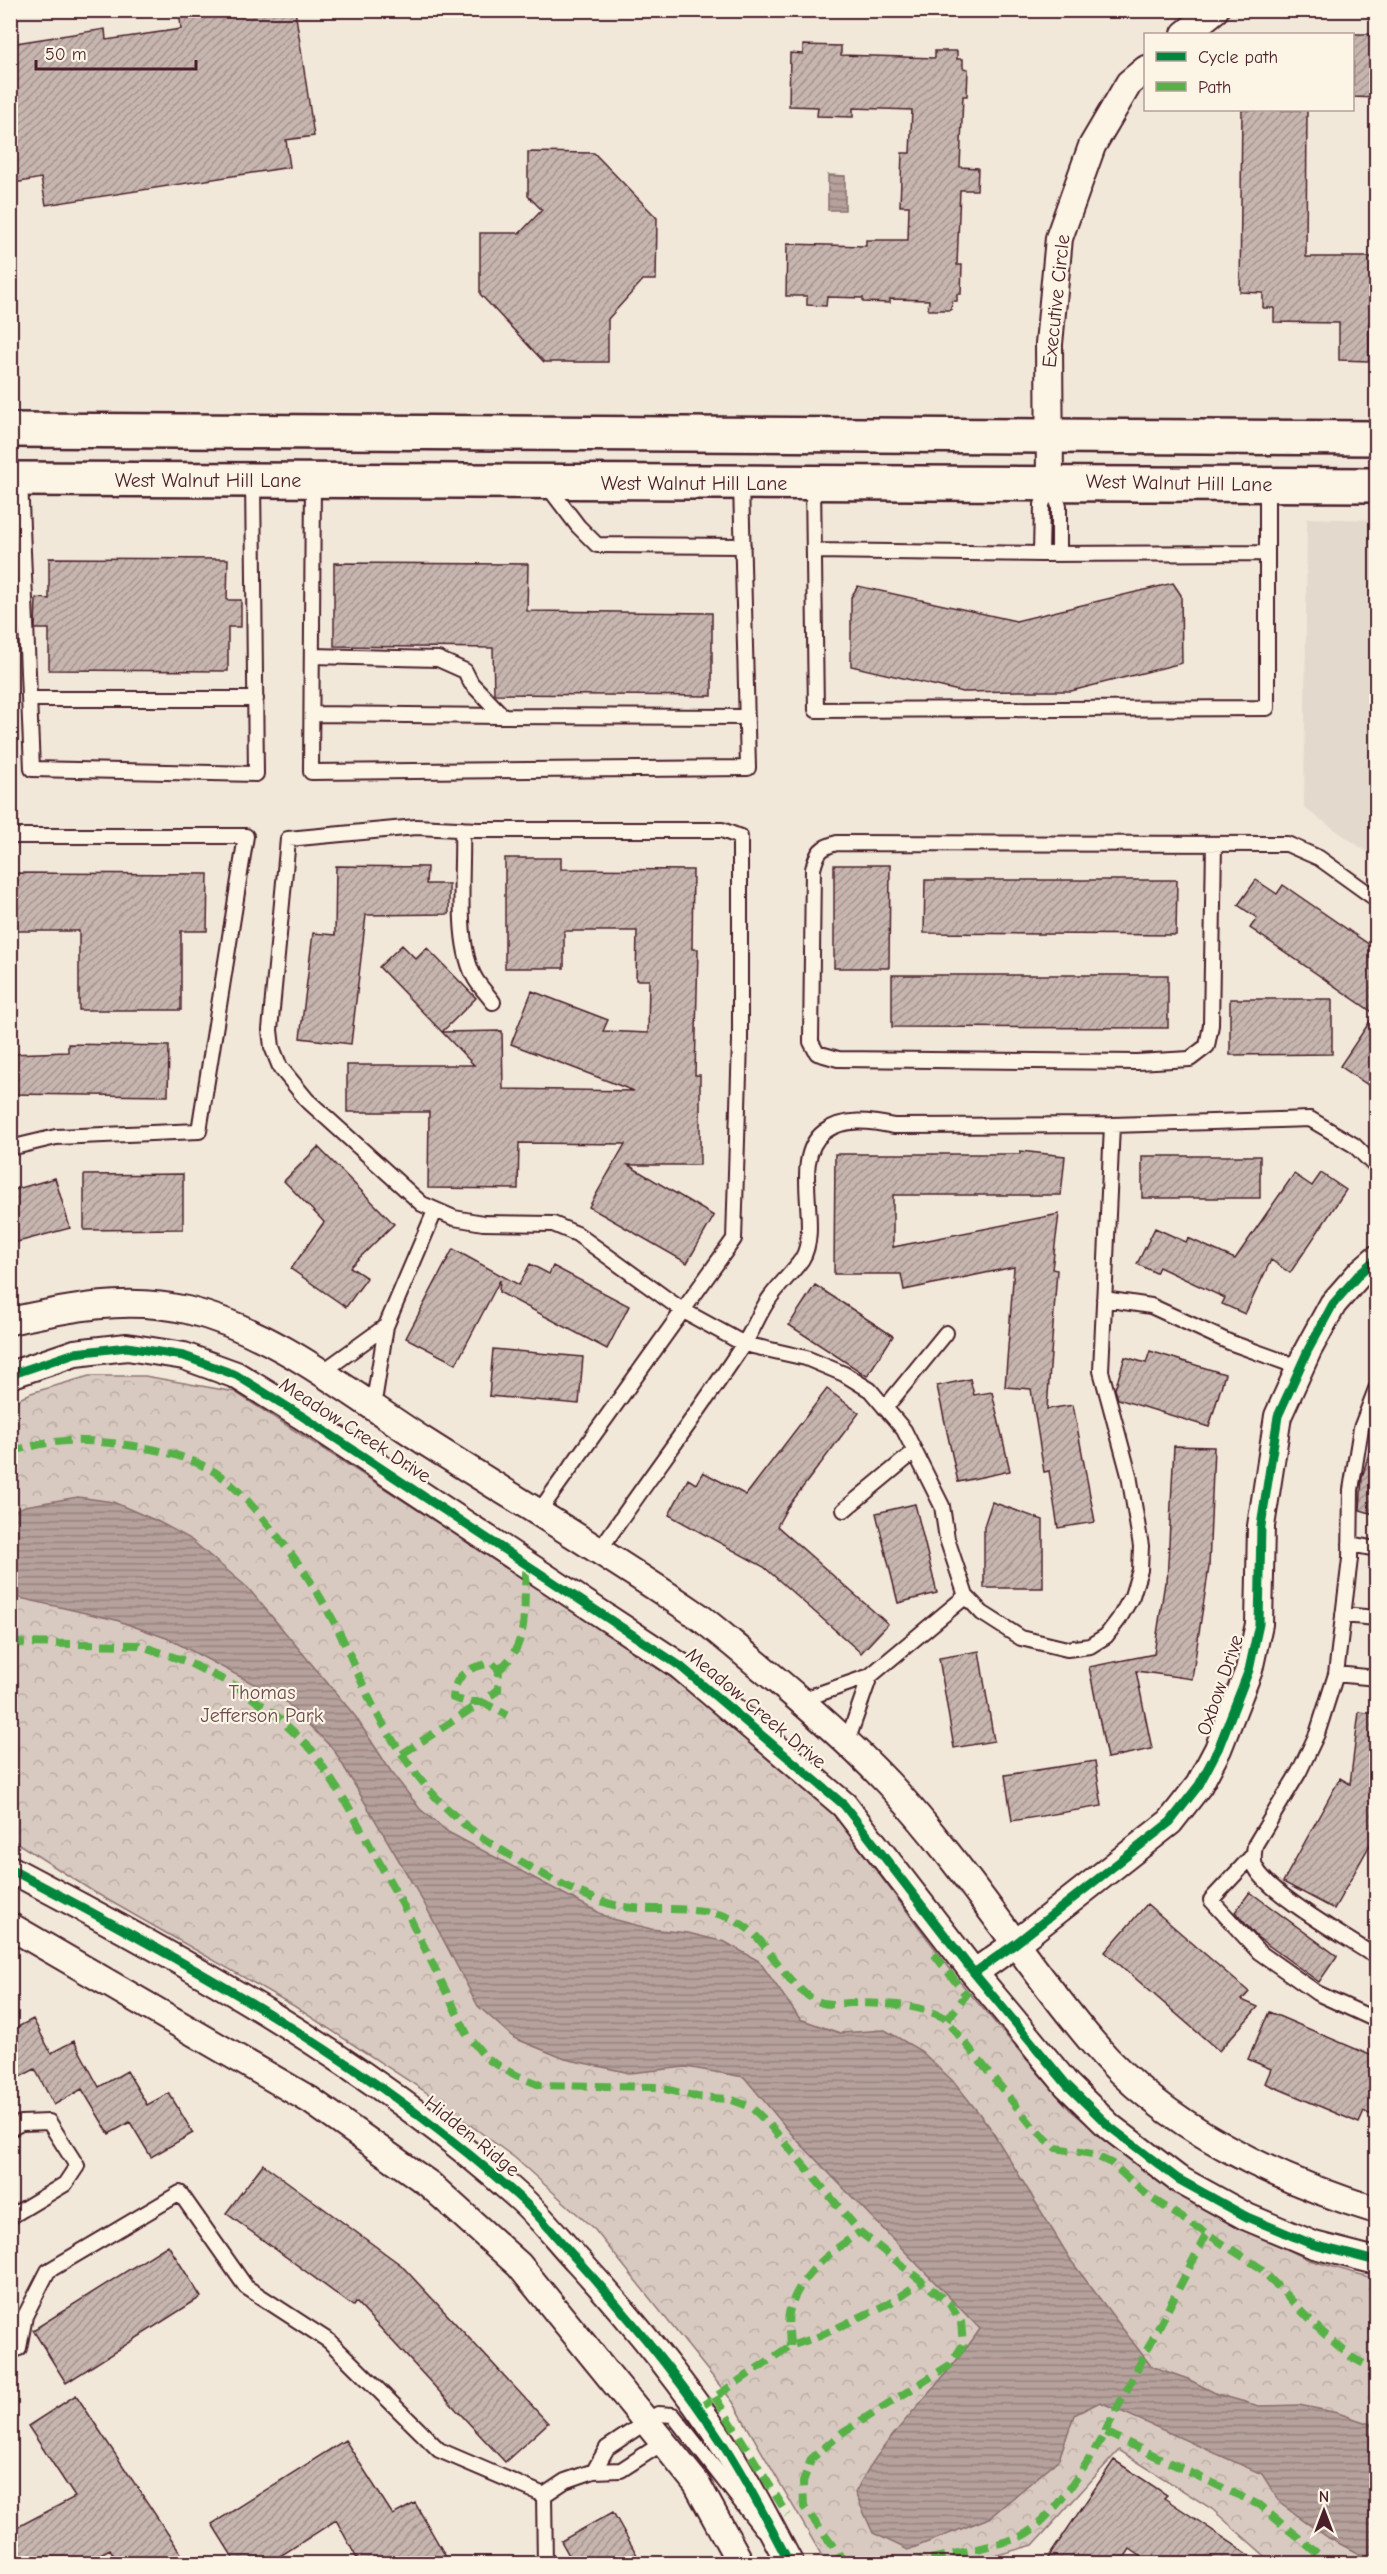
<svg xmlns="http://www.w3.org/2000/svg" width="1387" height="2574" viewBox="0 0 1387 2574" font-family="'Comic Neue',sans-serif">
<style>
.built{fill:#e4d9cd}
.park{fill:url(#park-crowns);stroke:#917476;stroke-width:1.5}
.water{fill:url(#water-rules);stroke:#8b6d6f;stroke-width:1.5}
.building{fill:url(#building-hatch);stroke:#4a1f2b;stroke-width:1.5}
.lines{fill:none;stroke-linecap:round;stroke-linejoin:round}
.service-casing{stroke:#4a1f2b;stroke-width:18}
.minor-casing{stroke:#4a1f2b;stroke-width:30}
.secondary-casing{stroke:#4a1f2b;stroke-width:38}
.service{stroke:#fcf5e5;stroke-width:14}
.minor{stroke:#fcf5e5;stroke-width:26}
.secondary{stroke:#fcf5e5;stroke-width:33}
.quiet{stroke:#57b146;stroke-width:8;stroke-dasharray:15 8;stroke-linecap:butt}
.cycleway-casing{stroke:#fcf5e5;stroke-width:13}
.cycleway{stroke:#00873e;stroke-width:9}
.labels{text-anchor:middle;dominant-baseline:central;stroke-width:4.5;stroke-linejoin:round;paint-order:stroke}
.street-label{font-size:20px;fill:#4a1f2b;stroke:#fcf5e5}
.park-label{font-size:20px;fill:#6e4a50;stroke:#fcf5e5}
</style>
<defs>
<pattern id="park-crowns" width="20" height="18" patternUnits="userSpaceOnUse" patternTransform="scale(1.5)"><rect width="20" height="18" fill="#d8cac0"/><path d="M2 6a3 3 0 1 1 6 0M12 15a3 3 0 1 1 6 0" fill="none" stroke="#bbada5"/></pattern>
<pattern id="water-rules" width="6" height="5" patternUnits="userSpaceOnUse" patternTransform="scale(1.5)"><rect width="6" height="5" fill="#b6a19c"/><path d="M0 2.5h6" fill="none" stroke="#96837f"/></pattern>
<pattern id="building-hatch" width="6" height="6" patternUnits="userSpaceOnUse" patternTransform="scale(1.5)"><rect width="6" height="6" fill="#c7b6af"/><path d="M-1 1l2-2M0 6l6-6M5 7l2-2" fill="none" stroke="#a4938f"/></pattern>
</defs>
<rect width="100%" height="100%" fill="#f1e8da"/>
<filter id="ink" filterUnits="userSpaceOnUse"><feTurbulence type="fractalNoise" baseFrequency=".0167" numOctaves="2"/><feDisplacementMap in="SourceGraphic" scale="12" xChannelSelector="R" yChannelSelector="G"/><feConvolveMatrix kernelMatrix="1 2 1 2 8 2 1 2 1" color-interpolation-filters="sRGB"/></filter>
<g filter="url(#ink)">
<path class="built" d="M1307,518L1376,520V858L1304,808Z"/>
<path class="park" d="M89,1376H145L235,1392L571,1609L676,1681L763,1750L836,1817L960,1982L1070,2110L1140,2167L1214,2213L1309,2260L1376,2279V2563H1273L1212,2509L1119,2450L1033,2545L969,2563H826L733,2402L595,2230L515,2158L423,2090L294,2006L94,1892L11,1839L10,1404L31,1393Z"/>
<path class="water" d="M828,175L845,176V210H828Z
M78,1497L113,1502L157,1521L189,1538L248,1588L355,1716L390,1770L420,1809L448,1832L609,1918L651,1929L688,1933L725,1942L759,1961L800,2019L840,2033L885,2030L921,2051L955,2083L989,2126L1072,2262L1151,2366L1188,2379L1217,2394L1259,2406L1299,2405L1338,2413L1376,2426V2563L1325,2536L1281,2504L1262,2474L1100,2402L1074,2415L1059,2459L989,2518L908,2550L873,2533L855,2493C882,2435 944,2384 980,2329L794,2137L744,2077L686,2067L630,2073L565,2059L514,2038L478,2006L424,1903L334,1750L284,1700L169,1639L116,1620L11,1596V1512L25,1506Z"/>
<path class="building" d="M226,10H295L314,136L286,140L290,167L46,205L41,178L14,183L10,160V44L105,29L106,40L181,29L180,18Z
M1353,34H1377V98L1353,97Z
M803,45L841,46V55L935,58V51H957V59H963V68L968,69L967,96H963L960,167L978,168L977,190H960L957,265H962L961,294H957V301H952L951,310H928L929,300L890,299V303L863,302V298L827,297L826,306L807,305V296H786L787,244L866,246V240H908L909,206H900L902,153H910L912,110L853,108V117L817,116L818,107L789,106L790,53L803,54Z
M1242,110H1307L1306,257H1377V323H1369V361L1339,360V323L1274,322V308H1263V293L1240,292Z
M528,152L594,153L657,218L656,280H643L608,319V362H544L480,294V233H520L542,210L528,196Z
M49,558L228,559L227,600H241V627H228V671L49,670V629H35L36,598L49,599Z
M334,563L528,564L527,611L712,613V696L494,694L493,648L334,646Z
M1173,583L1181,595L1182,663L1071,691H1017L963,692L851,666V597L858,586L1016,621Z
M505,858H561V869L693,870L692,949H698L695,1075H700V1165H628L714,1216L687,1263L589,1207L625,1144L519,1143L518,1189L428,1188L429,1112H347V1065H474L442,1032L502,1031L503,1089L634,1091L511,1044L532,991L608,1020L603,1031L648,1033L649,980H636L637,931H564V968H505Z
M834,865H890L889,968H834Z
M336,866L427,867L426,884H449V914L366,915L351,1044L300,1038L313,933L335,935Z
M10,873L208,874L207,931H181V1010H79V931H10Z
M925,880H1177L1176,935L924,933Z
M1256,880L1277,894L1283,885L1377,950V1091L1340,1066L1375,1014L1250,928L1257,918L1238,905Z
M402,945L416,959L427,948L476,998L442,1032L379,967Z
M892,975H1168V1028L892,1027Z
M1230,999H1332V1054L1230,1055Z
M68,1044L169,1046L168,1096L10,1094V1054L68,1052Z
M318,1147L394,1224L350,1267L367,1278L346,1307L291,1269L324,1222L284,1181Z
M1020,1151L1065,1156L1061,1195H893V1247L1059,1214L1052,1269L1057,1270L1047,1409L1073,1405L1095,1522L1058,1528L1049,1471L1044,1472L1031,1389L1005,1387L1014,1267L904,1290L901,1274H834L835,1154H1020Z
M1142,1156H1260V1198H1142Z
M1321,1173L1346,1190L1290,1273L1271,1260L1245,1314L1222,1304L1225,1298L1159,1267L1156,1273L1137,1264L1155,1228L1186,1242L1188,1238L1235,1259L1294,1174L1312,1186Z
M183,1174V1229L84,1230V1175Z
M55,1178L70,1228L10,1244V1191Z
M453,1249L519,1285L530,1264L549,1274L553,1266L629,1306L607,1349L499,1292L500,1280L456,1364L406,1338Z
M815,1285L893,1336L867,1376L789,1325Z
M493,1349L583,1357L579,1404L489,1396Z
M1150,1351L1225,1374L1209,1427L1118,1399L1115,1389L1125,1357L1146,1363Z
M970,1379L974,1395L992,1392L1010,1471L958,1482L937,1386Z
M827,1389L859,1413L787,1508L777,1526L888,1624L861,1653L764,1567L669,1515L688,1479L696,1484L703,1472L746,1495Z
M1371,1445L1377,1446V1515L1360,1510L1362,1478Z
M1174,1446L1214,1447L1209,1567L1192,1679L1136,1671L1152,1749L1107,1758L1089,1667L1154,1654L1165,1582H1167Z
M992,1502L1043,1520V1588H984V1526Z
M915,1504L937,1593L898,1603L876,1513Z
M979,1651L994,1741L954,1748L939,1658Z
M1359,1712L1377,1714V1832L1334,1909L1283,1882L1340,1778L1350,1784Z
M1095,1761L1102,1806L1012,1821L1005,1775Z
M1250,1892L1337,1956L1319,1982L1257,1937L1235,1912Z
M1147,1904L1249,1992L1242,2000L1258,2007L1219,2051L1105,1952Z
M1269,2012L1377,2058V2117L1364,2112L1359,2123L1265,2083L1271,2069L1248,2059Z
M33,2019L51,2053L74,2041L99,2087L127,2071L147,2105L169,2093L193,2133L151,2157L130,2122L109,2134L82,2089L54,2105L35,2069L10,2082V2031Z
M263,2164L401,2265L548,2423L505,2462L356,2302L353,2306L226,2213Z
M168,2245L201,2297L66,2383L33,2330Z
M76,2395L188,2564H119L110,2549L82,2564H10V2531L75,2497L28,2426Z
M345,2440L393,2515L415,2503L450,2564H360L336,2520L268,2564H237L212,2524Z
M1114,2460L1167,2495L1164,2498L1263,2564H1152L1130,2549L1120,2564H1044Z
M613,2512L642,2564H574L561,2541Z"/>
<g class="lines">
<defs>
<path id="service" d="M20,479L32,769L256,774L253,480
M313,481L311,772L748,768L741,483
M546,484L578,526L597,545L743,546
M813,484L816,710L1267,708V484
M1051,484L1059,506V554
M814,551L1041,554L1267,553
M1041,554L1042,505L1050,483
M312,656L438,659L465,671L471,683L503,716L747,717
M29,699H256
M312,714L503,716
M462,829C464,871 454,944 476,980C481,988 488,995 493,1002
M10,836H246L199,1131L56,1137L10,1148
M1214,844L1211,1025L1207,1046L1190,1059L1137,1062L838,1059L817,1053L811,1042L813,869C817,852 821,847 837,843L1287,844L1319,858L1376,899
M1104,1299L1151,1306L1229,1342L1301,1368
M386,1326L435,1211
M321,1373L386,1326L373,1408
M1376,1389L1361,1428L1351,1490L1350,1559L1336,1674L1317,1734L1299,1772L1255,1845C1254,1853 1252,1861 1256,1868C1269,1893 1342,1935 1368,1952L1376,1954
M885,1408L946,1333
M844,1510L914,1452
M538,1513L734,1239L740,1041V837L722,830H478L416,827L288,839L270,1030L272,1047L280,1067L307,1100L422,1204L454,1218L483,1223L553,1224L577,1234L682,1310L744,1344L806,1358L844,1374L870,1390L904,1430L942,1506L947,1539L966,1596L982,1613L1021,1638L1067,1649L1090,1646L1106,1636L1119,1619L1132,1596L1140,1570L1141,1546L1129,1475L1101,1371L1112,1125
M1350,1544L1376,1549
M599,1551C646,1482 697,1415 743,1345C752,1332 758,1316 767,1302C777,1286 792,1274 802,1259C822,1227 789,1159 824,1132C844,1117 871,1121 894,1126L1112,1125L1310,1119L1354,1145L1376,1167
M1343,1615L1376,1618
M1336,1674L1376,1678
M801,1700L870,1676L966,1596
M847,1742L870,1676
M1254,1854L1211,1900L1259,1952L1317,1993L1376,2020
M10,2129L21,2123L49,2122L77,2166L65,2184L10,2217
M10,2353L19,2348L25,2316L48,2271L180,2193L246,2287L329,2341L439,2450L544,2495L545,2564
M664,2442L621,2470L594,2471L607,2448L658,2414L673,2415L762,2529
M544,2495L565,2481L594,2471"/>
<path id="minor" d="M1185,34L1215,10
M1050,483L1049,344L1059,238L1092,146L1129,83L1146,69
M10,1321C69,1308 127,1296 187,1310C275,1331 349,1393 424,1441C515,1499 608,1554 697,1615C717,1630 736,1647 756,1663C802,1701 847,1740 888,1783C964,1864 1022,1960 1094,2044C1163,2125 1276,2180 1376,2210
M10,1375L75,1353L127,1347L184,1356L236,1375L302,1416L680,1666L844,1805L974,1973L1067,2085L1110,2127L1178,2179L1247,2217L1314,2245L1376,2261
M10,1869C189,1963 371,2063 521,2199C542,2218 560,2242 579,2262C632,2320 682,2381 725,2447C749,2484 769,2525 790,2564
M10,1926L310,2100L429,2184L519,2265L697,2484L741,2564
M974,1973L1015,1944L1170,1822L1199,1785L1218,1749L1249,1670L1259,1624L1261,1526L1278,1416L1308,1350L1333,1304L1361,1272L1376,1259"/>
<path id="secondary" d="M10,430L1376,438
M10,479L1376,485"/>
</defs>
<use href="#service" class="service-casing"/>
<use href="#minor" class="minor-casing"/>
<use href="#secondary" class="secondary-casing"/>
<use href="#service" class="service"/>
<use href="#minor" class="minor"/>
<use href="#secondary" class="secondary"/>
<path class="quiet" d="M10,1452C60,1437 83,1439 134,1446C162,1450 193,1458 218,1474C236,1486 254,1508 268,1525C291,1552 312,1581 329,1613C346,1642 357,1674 372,1704C398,1754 435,1805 481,1837C514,1859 581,1899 619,1906C661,1914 710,1900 747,1928C773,1948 789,1993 823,2003C831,2005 844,2003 852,2003C885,2004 916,2003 945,2018L1033,2127L1056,2148L1092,2154L1111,2163L1148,2196L1259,2267L1320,2330L1351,2357L1376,2370
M10,1643L139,1645L185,1661L236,1686L277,1716L312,1750L347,1804L410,1918L468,2036L486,2058L511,2073L540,2085L657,2087L697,2097L730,2099L751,2107L768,2123L860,2232L949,2303L961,2322L963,2345L950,2365L843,2432L811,2459L803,2482L804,2507L846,2564
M499,1670C533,1641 521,1605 527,1565
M402,1754L482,1702H466L453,1698C455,1673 470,1667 492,1663L499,1670L498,1690L482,1702L507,1715
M934,1954L966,1995L947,2020
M790,2346C790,2336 787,2323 789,2313C798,2275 831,2252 860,2232
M715,2397L788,2515
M699,2408L790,2346L820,2336L890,2303L924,2280
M1105,2432L1206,2235
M908,2564C944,2555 982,2550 1017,2538C1049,2527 1089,2461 1105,2432L1259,2505L1330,2564"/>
<defs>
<path id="cycleway" d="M10,1375L75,1353L127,1347L184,1356L236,1375L302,1416L680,1666L844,1805L974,1973L1067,2085L1110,2127L1178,2179L1247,2217L1314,2245L1376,2261
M10,1869C189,1963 371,2063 521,2199C542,2218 560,2242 579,2262C632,2320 682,2381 725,2447C749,2484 769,2525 790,2564
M974,1973L1015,1944L1170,1822L1199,1785L1218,1749L1249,1670L1259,1624L1261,1526L1278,1416L1308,1350L1333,1304L1361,1272L1376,1259"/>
</defs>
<use href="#cycleway" class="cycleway-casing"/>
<use href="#cycleway" class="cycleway"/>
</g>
</g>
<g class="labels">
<g class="street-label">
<text transform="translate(1056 301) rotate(-84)">Executive Circle</text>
<text x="208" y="480">West Walnut Hill Lane</text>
<text x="694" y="483">West Walnut Hill Lane</text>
<text transform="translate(1179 483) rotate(1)">West Walnut Hill Lane</text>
<text transform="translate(355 1430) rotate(33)">Meadow Creek Drive</text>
<text transform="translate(1220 1685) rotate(-71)">Oxbow Drive</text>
<text transform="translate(756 1708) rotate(40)">Meadow Creek Drive</text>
<text transform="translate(472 2136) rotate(39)">Hidden Ridge</text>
</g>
<g class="park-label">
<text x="262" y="1692">Thomas<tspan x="262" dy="23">Jefferson Park</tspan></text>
</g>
</g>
<rect width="1387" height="2574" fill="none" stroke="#fcf5e5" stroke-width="36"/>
<rect x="18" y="18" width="1351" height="2538" fill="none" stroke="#4a1f2b" stroke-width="2" filter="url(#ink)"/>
<rect x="1144" y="33" width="210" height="78" fill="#fcf5e5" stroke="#b59f9b" stroke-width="1.5"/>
<rect x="1156" y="52" width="30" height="9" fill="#00873e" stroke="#b59f9b" stroke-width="1.5"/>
<text x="1198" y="63" font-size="18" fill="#4a1f2b">Cycle path</text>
<rect x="1156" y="82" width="30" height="9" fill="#57b146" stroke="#b59f9b" stroke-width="1.5"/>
<text x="1198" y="93" font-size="18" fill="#4a1f2b">Path</text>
<g transform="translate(1324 2511)" stroke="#fcf5e5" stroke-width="4.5" paint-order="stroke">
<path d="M0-4.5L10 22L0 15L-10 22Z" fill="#4a1f2b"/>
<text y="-9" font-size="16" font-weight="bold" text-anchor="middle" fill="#4a1f2b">N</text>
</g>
<path d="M36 60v9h160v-9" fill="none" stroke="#4a1f2b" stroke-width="3"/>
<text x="45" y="60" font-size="18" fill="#4a1f2b" stroke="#fcf5e5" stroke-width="4.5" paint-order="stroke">50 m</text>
</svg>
